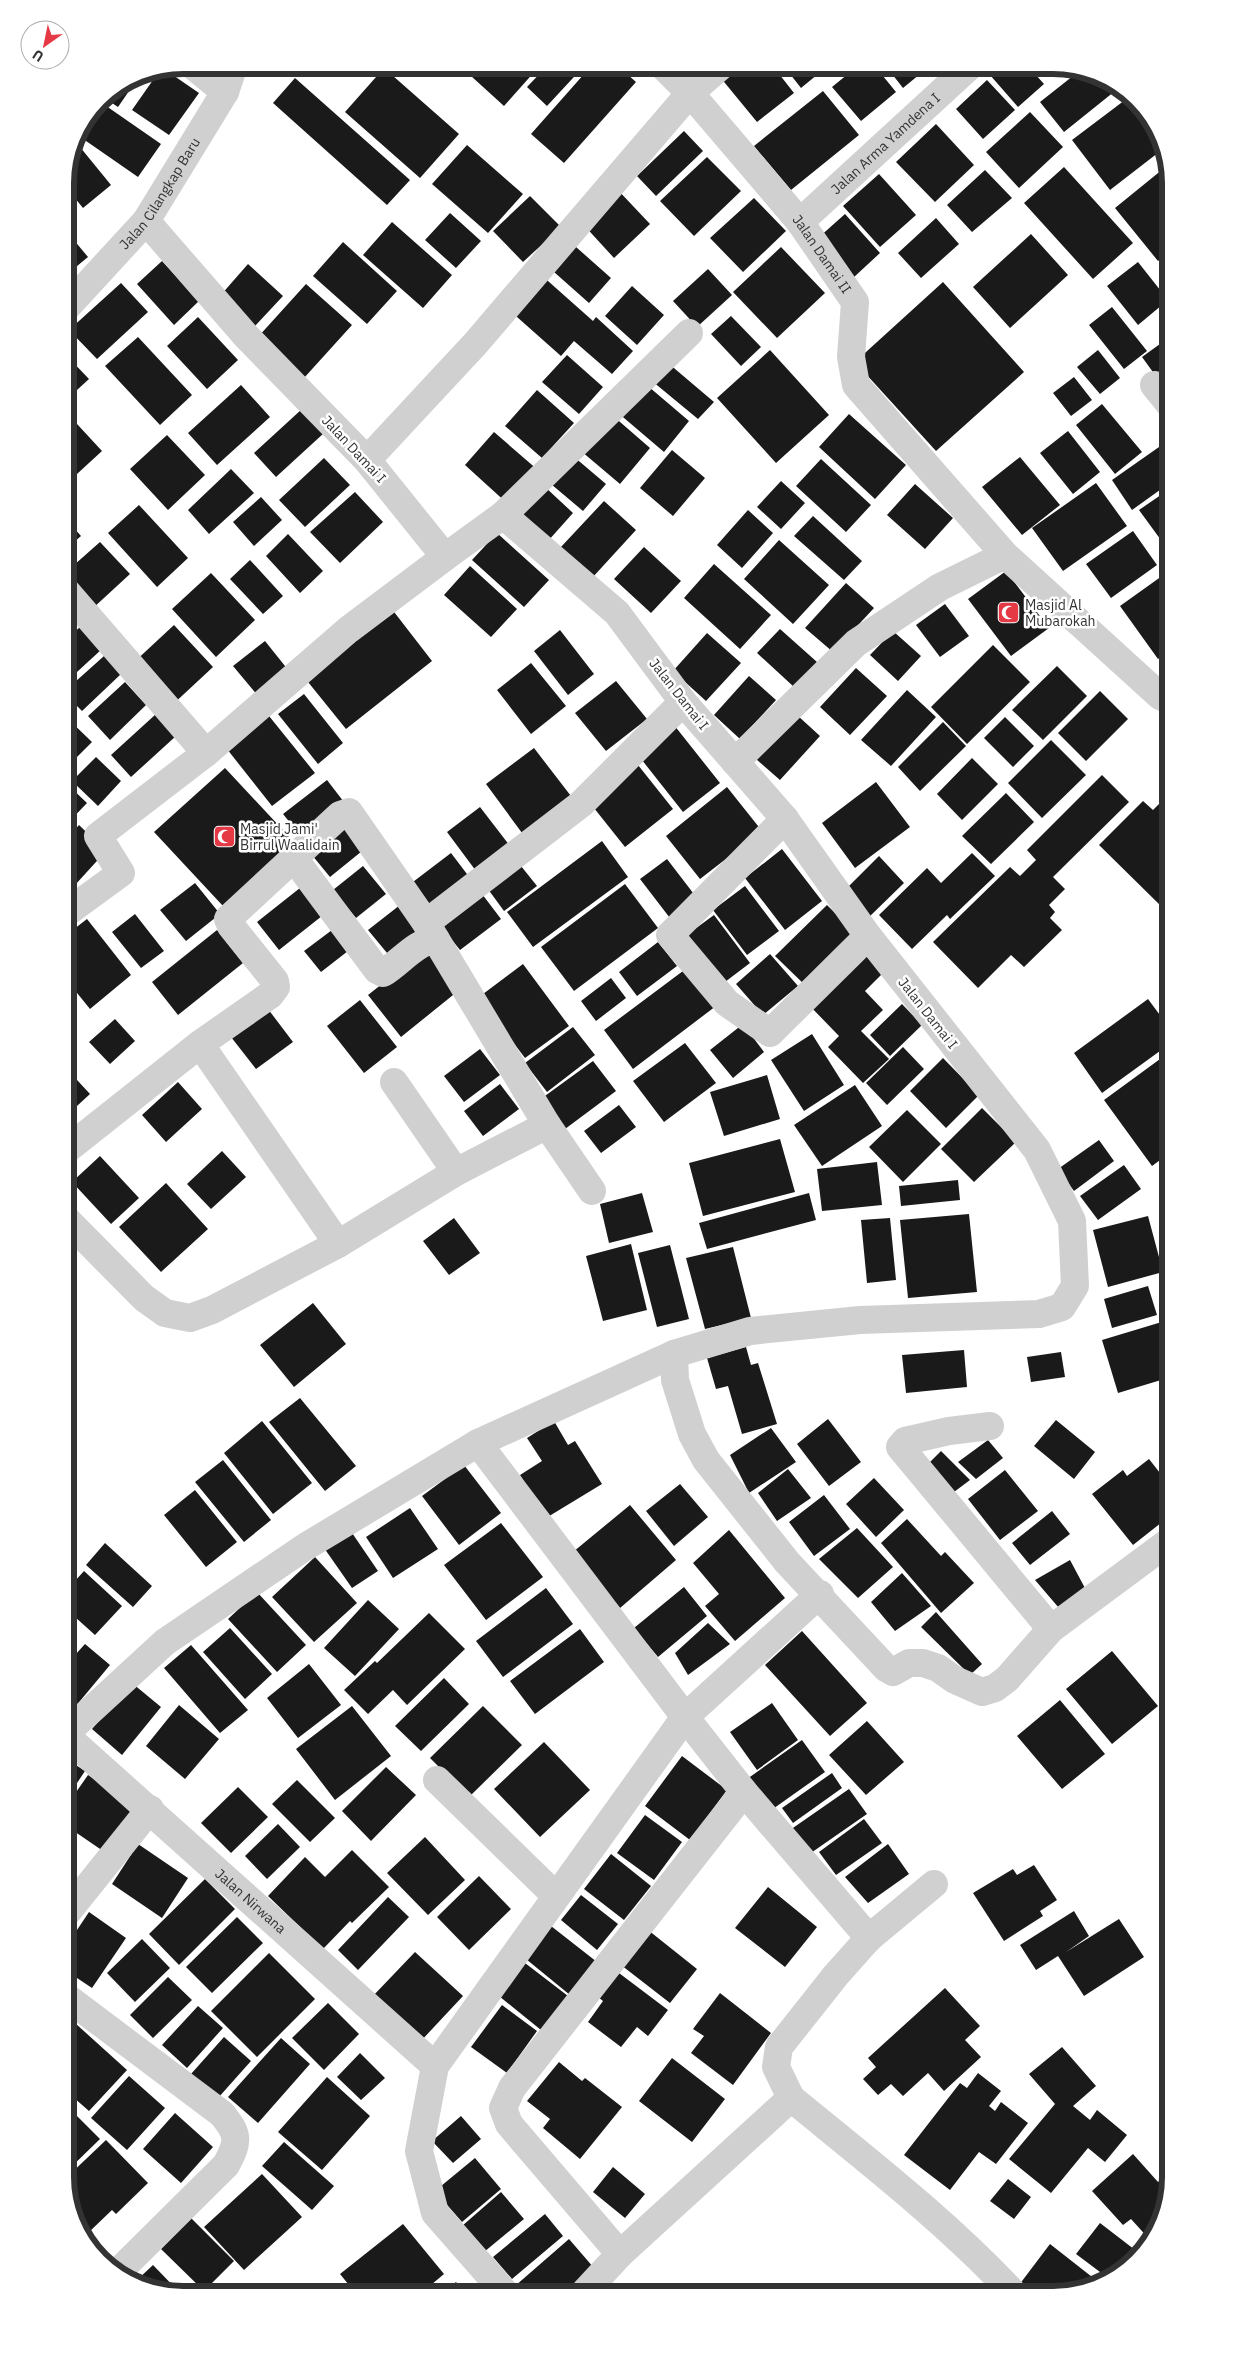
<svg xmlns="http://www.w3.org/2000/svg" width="1236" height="2360" viewBox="0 0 1236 2360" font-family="'IBM Plex Sans',sans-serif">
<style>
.building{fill:#1a1a1a}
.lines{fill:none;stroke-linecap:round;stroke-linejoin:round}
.minor{stroke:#d0d0d0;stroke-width:28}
.labels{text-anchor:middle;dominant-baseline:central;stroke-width:5;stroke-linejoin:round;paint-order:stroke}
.street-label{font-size:14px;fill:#333;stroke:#fff}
.poi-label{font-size:14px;fill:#333;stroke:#fff;text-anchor:start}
.rim{fill:none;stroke:#333;stroke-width:6}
</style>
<rect width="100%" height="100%" fill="#fff"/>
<path class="building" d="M481,65H531L536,70L504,106L471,76Z
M548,65H585L547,106L527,87Z
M592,65H617L636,82L564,163L531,134Z
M736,65H772L794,93L757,122L720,77Z
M783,65H829L801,88Z
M859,65H874L896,92L861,121L832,87Z
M885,65H931L903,88Z
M1000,65H1027L1044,84L1018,107L990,75Z
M1041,65H1061L1062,66L1050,76Z
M384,68L459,134L420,178L345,112Z
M164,69L199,93L169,135L132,110L160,70Z
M1078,72L1120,87L1064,132L1040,102Z
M134,76L138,78L118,107L103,97Z
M295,78L410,180L387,205L273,103Z
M987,80L1015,110L983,139L956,109Z
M823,91L859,135L791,190L754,146Z
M1125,100L1163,149L1110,190L1072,140Z
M99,101L161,144L138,177L76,134Z
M1030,112L1063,147L1019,188L986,152Z
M936,124L974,165L935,202L896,162Z
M684,131L703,151L656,196L637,176Z
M467,145L523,194L488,233L432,184Z
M80,147L111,185L83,208L65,186V175L71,154Z
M707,157L741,191L694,236L660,201Z
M1064,167L1133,243L1093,279L1024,203Z
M1163,169L1171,183V251L1158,261L1115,208Z
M985,170L1012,198L972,232L947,205Z
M879,174L916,215L880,247L843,206Z
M616,188L650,224L614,258L581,222Z
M530,196L561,227L523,262L493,231Z
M754,198L786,231L743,272L710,238Z
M450,213L481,241L456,268L425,240Z
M845,214L880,253L853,278L817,239Z
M936,218L959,244L921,278L898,253Z
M392,222L452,275L423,308L363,255Z
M68,233L88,257L65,276V235Z
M1031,234L1068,275L1010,328L973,287Z
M567,239L611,278L589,303L545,264Z
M343,242L397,291L367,324L313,276Z
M781,247L825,293L777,338L733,292Z
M162,261L199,301L174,325L137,284Z
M1138,262L1168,300L1138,325L1107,286Z
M248,264L283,296L255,326L220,296Z
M708,269L732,295L697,327L673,301Z
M539,273L593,321L596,317L633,351L612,374L574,341L561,356L507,308Z
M943,282L1024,372L936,451L855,362Z
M121,283L148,312L97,359L69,330Z
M306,284L352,325L304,378L258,337Z
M632,286L664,315L637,345L605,316Z
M1112,307L1147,351L1124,369L1089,325Z
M731,316L761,347L741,366L711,334Z
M198,317L238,360L207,389L167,346Z
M1171,336V397L1142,357Z
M138,337L192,395L160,425L105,366Z
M770,350L829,415L776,463L717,398Z
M1098,350L1120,378L1100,394L1077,367Z
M65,354L89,379L65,401Z
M567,355L603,387L579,414L542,382Z
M668,363L714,402L698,419L652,381Z
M1074,377L1092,400L1071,416L1053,393Z
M642,381L689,421L664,452L617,412Z
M241,385L270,417L217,465L188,433Z
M537,390L574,423L542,458L505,426Z
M1102,404L1142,452L1115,474L1076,425Z
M302,409L324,433L276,477L254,453Z
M65,411L102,451L65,485Z
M849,414L906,465L875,499L819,447Z
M612,415L650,448L620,484L581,451Z
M1068,431L1100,472L1073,494L1040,453Z
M494,432L539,471L509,505L465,465Z
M167,435L205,475L168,510L130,469Z
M1159,447L1171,464V482L1132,510L1112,480Z
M672,450L705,478L673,516L640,488Z
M573,456L606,484L583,511L551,484Z
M1020,457L1060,505L1022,535L982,487Z
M324,458L350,485L305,527L279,500Z
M821,459L871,505L846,532L796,486Z
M231,469L254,493L209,534L188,510Z
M781,481L805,503L781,529L757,507Z
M1096,483L1127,526L1063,571L1032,528Z
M915,484L953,518L925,549L887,515Z
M544,486L573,513L548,541L518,514Z
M1171,488V543L1166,547L1139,510Z
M355,492L383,522L340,563L310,532Z
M261,497L282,520L254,546L233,522Z
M604,501L636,530L592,578L560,548Z
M139,505L188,558L157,587L108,533Z
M748,510L773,533L742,568L717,545Z
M813,516L862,561L844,580L794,536Z
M65,518L81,536L65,550Z
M1133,531L1157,565L1111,598L1086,564Z
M497,533L549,580L524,607L472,560Z
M288,534L323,571L300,593L266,556Z
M779,540L829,585L793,624L744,579Z
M100,542L130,574L92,609L65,579V573Z
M644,547L681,581L651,613L614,579Z
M250,560L283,596L263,614L230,579Z
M714,564L771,615L740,649L684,598Z
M470,566L517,609L491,637L444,595Z
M1006,571L1049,628L1011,656L968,599Z
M1169,571L1171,574V650L1158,659L1120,606Z
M211,573L255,620L216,657L172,609Z
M846,583L874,608L833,652L805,628Z
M945,604L969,636L940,657L916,625Z
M391,608L432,661L346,729L304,677Z
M174,625L213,667L170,707L131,665Z
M81,626L102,649L65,683V641Z
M780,629L817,662L794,687L757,653Z
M560,630L594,674L568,695L534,651Z
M893,631L921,656L898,681L870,655Z
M707,633L741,663L706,701L673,671Z
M265,641L289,671L258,696L233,666Z
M993,645L1030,682L967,744L931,707Z
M104,656L121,674L82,711L65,694V691Z
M531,663L566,706L531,734L497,690Z
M1057,666L1087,696L1043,740L1012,710Z
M856,668L887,696L850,735L820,707Z
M749,676L776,700L740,739L714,715Z
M616,681L647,719L606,751L575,713Z
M125,682L146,705L110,740L88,716Z
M907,690L936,717L891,766L861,740Z
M1100,691L1128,719L1086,761L1058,733Z
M304,694L343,743L318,764L278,714Z
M265,711L315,773L272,806L223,744Z
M156,714L176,736L131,777L111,755Z
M797,715L820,736L780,780L756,759Z
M65,716L92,742L67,767L65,766Z
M1005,717L1034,746L1013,767L984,738Z
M943,722L966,746L920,791L898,767Z
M674,725L720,783L683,812L638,755Z
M1051,740L1086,775L1042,818L1008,783Z
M534,748L574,800L525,837L486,784Z
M96,757L121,781L98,806L72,781Z
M972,758L998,784L962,820L937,794Z
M638,765L673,809L625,847L590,803Z
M225,768L294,842L223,906L154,832Z
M1102,775L1129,802L1053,877L1065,889L1049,905L1055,912L1050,918L1062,930L1024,967L1011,955L978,988L933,942L1010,867L1020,876L1036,860L1027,850Z
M327,780L347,806L304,840L283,814Z
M65,782L87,803L65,826Z
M876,782L910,827L855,868L822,823Z
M727,787L762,831L700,879L666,836Z
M1171,792V898L1162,907L1099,845L1143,801L1153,810Z
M1006,793L1034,822L991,864L962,836Z
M480,807L510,846L476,871L447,832Z
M345,819L367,847L330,877L307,849Z
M79,825L106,851L65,896V841Z
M602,841L628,877L533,947L507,912Z
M782,849L822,901L785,930L745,878Z
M451,853L470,878L424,913L405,888Z
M972,853L995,876L950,919L947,915L912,949L879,915L927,868L941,883Z
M879,856L904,883L867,919L842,893Z
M667,859L700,902L673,922L640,879Z
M517,861L537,886L504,911L485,885Z
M363,866L386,894L356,918L333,890Z
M195,883L220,914L186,941L160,910Z
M305,884L327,912L279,950L257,922Z
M625,884L658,928L574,991L541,947Z
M745,886L779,931L747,955L713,910Z
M479,890L501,919L460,950L437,921Z
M400,905L424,934L392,959L368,930Z
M827,905L861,939L809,989L775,956Z
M1171,911V934L1160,919Z
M135,914L164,951L141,968L112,932Z
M714,915L750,963L721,985L684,937Z
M87,919L131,975L90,1009L65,978V936Z
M217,930L243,963L178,1015L152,982Z
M332,930L348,951L321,972L304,951Z
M1171,939V954L1163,944Z
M658,942L677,966L637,996L619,972Z
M862,949L885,971L865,991L883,1010L861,1031L889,1059L863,1083L828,1047L839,1036L808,1004Z
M425,950L458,991L401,1037L368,995Z
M770,954L798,986L763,1015L736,984Z
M523,964L569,1026L525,1058L479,997Z
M687,968L716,1006L633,1069L604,1030Z
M611,978L626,998L596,1021L581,1001Z
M1148,999L1171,1030V1043L1102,1093L1074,1053Z
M360,1000L397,1047L364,1073L327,1026Z
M902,1004L922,1025L890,1056L870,1035Z
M268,1009L293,1042L256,1069L231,1037Z
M115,1019L135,1041L110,1064L89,1042Z
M743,1024L764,1052L733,1078L710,1050Z
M573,1027L595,1055L547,1092L525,1063Z
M812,1034L844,1085L804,1111L771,1060Z
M685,1043L716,1083L664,1122L633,1081Z
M903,1047L924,1069L887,1105L866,1083Z
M480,1049L500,1075L464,1102L444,1076Z
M1171,1051V1152L1152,1166L1104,1100Z
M943,1058L979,1095L946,1128L910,1091Z
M593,1061L616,1091L561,1132L538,1101Z
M65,1067L90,1094L65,1117Z
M767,1075L780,1119L724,1136L710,1092Z
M178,1082L202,1109L166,1142L142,1115Z
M500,1084L519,1109L483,1136L464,1111Z
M855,1085L882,1126L822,1166L794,1125Z
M619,1105L636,1127L601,1153L584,1131Z
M982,1108L1016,1142L974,1182L941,1149Z
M907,1110L941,1144L903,1182L869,1147Z
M780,1139L795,1192L703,1216L689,1163Z
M1099,1140L1114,1161L1074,1191L1058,1169Z
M222,1151L246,1177L211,1209L187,1184Z
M100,1156L139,1198L111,1224L72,1182Z
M877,1162L882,1205L822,1211L817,1169Z
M1124,1165L1141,1189L1098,1220L1080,1196Z
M958,1180L960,1200L901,1206L899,1186Z
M166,1183L208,1229L161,1272L119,1227Z
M642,1193L653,1232L609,1243L600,1204Z
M809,1193L816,1220L707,1249L699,1223Z
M969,1214L977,1292L908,1298L900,1220Z
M1148,1216L1163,1272L1108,1287L1093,1230Z
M454,1218L480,1253L449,1275L423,1241Z
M890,1218L896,1280L867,1283L861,1220Z
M631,1244L647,1310L603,1321L586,1256Z
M670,1245L689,1319L657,1327L638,1253Z
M733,1247L751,1318L705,1329L686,1258Z
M1148,1286L1157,1315L1112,1328L1104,1299Z
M313,1303L346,1344L294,1387L260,1345Z
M1165,1321L1171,1342V1377L1118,1393L1102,1340Z
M746,1347L751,1365L758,1363L777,1424L742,1434L728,1386L716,1389L707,1358Z
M964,1350L967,1387L906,1393L902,1355Z
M1061,1352L1065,1377L1031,1382L1027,1357Z
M300,1398L356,1466L325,1491L269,1422Z
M828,1419L861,1462L829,1486L797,1444Z
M1056,1420L1095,1452L1074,1479L1034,1446Z
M262,1421L312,1483L273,1514L224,1453Z
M554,1421L568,1445L575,1441L602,1484L546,1518L520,1475L542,1461L527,1438Z
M771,1428L796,1462L749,1493L730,1455Z
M988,1440L1003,1458L976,1479L958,1462Z
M941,1451L970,1480L950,1495L930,1462Z
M1149,1459L1171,1487V1515L1133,1545L1092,1494L1123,1470L1127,1476Z
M223,1460L271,1520L244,1542L195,1482Z
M464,1465L501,1513L459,1545L422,1496Z
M788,1469L811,1498L777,1521L758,1493Z
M1005,1470L1038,1511L1000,1540L968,1499Z
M874,1478L904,1510L876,1537L846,1504Z
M680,1484L708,1517L674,1546L646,1511Z
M195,1490L237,1542L206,1567L164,1515Z
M824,1495L850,1529L814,1556L789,1522Z
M630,1505L676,1560L620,1608L573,1552Z
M410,1508L438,1549L393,1578L366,1537Z
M1052,1511L1070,1534L1030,1565L1012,1543Z
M907,1519L941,1556L945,1552L974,1583L941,1613L881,1543Z
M501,1523L543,1577L486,1620L444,1565Z
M348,1527L378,1571L352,1588L322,1545Z
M857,1528L893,1567L858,1598L819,1559Z
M729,1530L785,1598L735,1641L705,1606L719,1594L693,1563Z
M105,1543L152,1586L133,1607L86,1565Z
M315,1557L357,1603L314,1642L272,1597Z
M1070,1560L1086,1590L1059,1608L1035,1580Z
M84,1571L122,1606L95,1635L65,1608V1592Z
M902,1573L931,1606L895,1631L871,1602Z
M684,1587L707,1616L658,1657L634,1628Z
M546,1588L573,1624L503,1677L476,1641Z
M257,1592L306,1645L277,1672L228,1619Z
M368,1600L399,1629L355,1676L324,1648Z
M936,1612L982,1664L970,1675L921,1627Z
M429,1613L465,1649L407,1705L393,1690L368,1714L344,1690L375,1661L377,1663Z
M708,1623L730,1644L688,1675L675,1653Z
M230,1628L272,1674L245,1699L203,1652Z
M580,1629L604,1662L535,1714L510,1681Z
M802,1631L867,1703L830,1736L765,1665Z
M85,1644L110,1665L70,1713L65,1708V1666Z
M191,1645L248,1710L220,1733L164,1668Z
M1112,1651L1158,1706L1112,1744L1066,1689Z
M309,1664L341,1705L298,1738L267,1698Z
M444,1678L469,1704L421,1751L395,1726Z
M132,1683L161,1707L122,1755L92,1729Z
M1060,1700L1105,1754L1062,1789L1017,1736Z
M772,1703L798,1740L757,1770L730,1732Z
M179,1705L219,1739L185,1779L146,1746Z
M352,1706L391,1756L335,1800L296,1749Z
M483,1706L522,1745L469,1797L430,1758Z
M867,1721L904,1762L866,1795L829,1755Z
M802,1740L825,1772L770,1811L747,1779Z
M544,1742L590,1790L540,1837L494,1789Z
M682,1756L727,1790L690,1840L645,1806Z
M65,1758L85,1771L65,1801Z
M386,1767L416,1795L371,1841L342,1811Z
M832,1773L842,1788L793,1823L782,1808Z
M88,1775L137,1807L106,1853L65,1825V1808Z
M297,1780L335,1818L310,1842L272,1804Z
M238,1787L268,1817L231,1853L201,1823Z
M849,1789L867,1814L808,1855L790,1830Z
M645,1815L682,1842L654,1880L617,1853Z
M864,1819L882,1843L836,1875L819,1852Z
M278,1824L300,1847L267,1879L245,1856Z
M425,1837L465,1880L428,1915L387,1873Z
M138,1844L188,1878L162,1918L112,1884Z
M888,1844L909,1874L868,1903L845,1877Z
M352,1850L389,1887L352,1923L350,1921L323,1949L268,1896L305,1857L325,1877Z
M611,1854L651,1886L624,1920L584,1889Z
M1034,1865L1057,1900L1040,1911L1043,1916L1004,1941L973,1893L1013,1869L1017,1875Z
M479,1876L511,1909L469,1950L437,1917Z
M205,1879L235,1909L179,1965L149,1934Z
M768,1887L817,1927L785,1967L735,1928Z
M581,1895L618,1924L597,1950L561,1920Z
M388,1897L409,1917L358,1970L338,1950Z
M1074,1911L1089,1936L1066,1952L1119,1919L1144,1957L1084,1996L1058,1956L1036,1970L1020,1945Z
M89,1912L126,1938L92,1988L65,1970V1948Z
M237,1917L263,1943L212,1993L186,1967Z
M551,1926L597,1962L570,1995L526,1959Z
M648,1930L697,1969L670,2003L621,1965Z
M142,1939L170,1968L135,2002L107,1973Z
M415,1952L463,1996L420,2042L372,1997Z
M269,1953L315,1999L257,2057L211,2011Z
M525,1963L568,1996L541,2030L499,1996Z
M611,1967L668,2010L648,2036L637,2027L621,2047L588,2022L603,2001L592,1992Z
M168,1977L192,2000L153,2038L130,2015Z
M945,1988L980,2026L965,2040L981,2057L944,2091L928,2073L903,2096L891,2084L878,2095L863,2079L876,2067L868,2058Z
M720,1993L771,2033L733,2085L691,2053L704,2036L693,2029Z
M328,2003L359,2034L324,2070L292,2038Z
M502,2005L537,2031L507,2073L471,2047Z
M198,2006L223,2028L187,2068L162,2045Z
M65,2014L127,2070L89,2111L65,2090Z
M224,2037L251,2061L218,2098L191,2074Z
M281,2038L310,2064L258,2123L228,2097Z
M1062,2047L1096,2086L1073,2106L1090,2120L1097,2110L1127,2135L1105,2162L1088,2148L1051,2193L1009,2159L1055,2104L1029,2074Z
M360,2053L385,2078L361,2100L337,2077Z
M672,2058L725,2099L692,2142L639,2101Z
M559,2062L582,2081L585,2078L622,2107L580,2159L543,2128L550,2119L527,2101Z
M978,2073L1001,2091L989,2106L995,2111L1001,2102L1028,2123L996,2164L979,2152L950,2190L904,2155L960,2083L967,2088Z
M129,2076L165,2108L127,2150L91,2118Z
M327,2077L370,2116L322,2170L278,2132Z
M65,2104L100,2139L65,2173Z
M175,2113L213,2147L181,2183L143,2149Z
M461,2116L481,2139L453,2163L432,2141Z
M106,2140L148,2183L116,2214L112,2210L88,2233L100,2246L96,2249L74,2222L65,2179Z
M284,2142L334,2186L312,2210L262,2166Z
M1133,2154L1158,2182L1165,2176L1170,2182L1151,2241L1131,2219L1123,2225L1092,2191Z
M475,2158L501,2189L462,2222L435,2191Z
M613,2167L645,2194L625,2218L593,2192Z
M262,2174L302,2217L244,2270L204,2227Z
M1008,2179L1031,2197L1014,2219L990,2201Z
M501,2192L524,2219L484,2252L462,2226Z
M545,2214L563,2236L512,2279L493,2257Z
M191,2218L234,2261L204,2291L161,2249Z
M1100,2223L1139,2253L1108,2278L1076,2254Z
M403,2224L444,2274L419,2295H357L340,2274Z
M569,2239L594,2268L562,2295H523L515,2286Z
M1050,2244L1101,2284L1098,2286L1053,2295H1024L1016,2289Z
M153,2265L182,2295H175L136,2281Z
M456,2282L466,2295H440Z"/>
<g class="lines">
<g class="minor">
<path d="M192,65L225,92"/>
<path id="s1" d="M662,65L690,93L800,222L855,302L851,357L856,385L1005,555L1160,696L1171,701"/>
<path id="s2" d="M800,222L971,65"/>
<path id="s3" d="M65,309L146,221L225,92L234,65"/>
<path d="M1154,385L1171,406"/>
<path d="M367,460L475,344L690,93L722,65"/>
<path d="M503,515L689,333"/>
<path d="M206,753L348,630L445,557"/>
<path d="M735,762L856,643L940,587L1005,555"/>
<path d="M785,819L670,935L727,1003L770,1033L868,936"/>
<path d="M293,857L377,970L383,973C400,963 416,941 436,940"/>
<path d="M65,914L121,873L98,836L206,753L65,590"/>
<path d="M426,923L581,804L683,702"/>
<path d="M200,1044L338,1244"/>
<path d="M394,1082L456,1172"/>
<path d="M65,1151L200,1044L270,995L276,987L275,981L231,926L228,919L340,815L349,812L426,923L547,1125L592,1191"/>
<path d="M65,1218L144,1298L165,1313L190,1318L212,1310L338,1244L456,1172L547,1125"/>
<path d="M674,1354L675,1380L692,1434L706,1460L787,1562L886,1668L893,1672L909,1663H923L938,1668L955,1680L982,1692L995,1688L1007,1679L1051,1629L1171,1540"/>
<path d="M990,1426L949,1431L905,1441L900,1447L1051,1629"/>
<path d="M478,1443L685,1717L744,1792L869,1938"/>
<path d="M65,1734L165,1642L305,1547L478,1443L674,1354L750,1331L860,1320L1039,1314L1062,1307L1075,1286L1072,1221L1037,1150L868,936L785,819L683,702L617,613L503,515L445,557L367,460L247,337L146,221"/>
<path id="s4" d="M65,1735L435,2066"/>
<path d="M437,1780L556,1896"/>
<path d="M65,1915L150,1809"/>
<path d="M65,1996L222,2114C239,2135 239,2141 226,2165L116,2274"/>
<path d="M791,2098C868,2161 947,2222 1015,2295"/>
<path d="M620,2254L509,2124L503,2108L512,2088L744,1792"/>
<path d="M507,2295L435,2213L419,2151L435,2066L685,1717L820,1594"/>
<path d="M582,2295L620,2254L791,2098L776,2067L779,2047L836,1975L869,1938L934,1884"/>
</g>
</g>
<defs>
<symbol id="mosque-square" viewBox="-11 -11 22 22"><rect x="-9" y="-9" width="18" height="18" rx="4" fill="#e63946" stroke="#fff"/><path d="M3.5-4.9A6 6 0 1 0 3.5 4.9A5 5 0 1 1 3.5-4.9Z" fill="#fff"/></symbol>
</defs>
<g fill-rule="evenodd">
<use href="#mosque-square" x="996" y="600" width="25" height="25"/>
<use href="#mosque-square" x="212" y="824" width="25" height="25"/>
</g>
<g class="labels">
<g class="street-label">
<text stroke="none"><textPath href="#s2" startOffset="116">Jalan Arma Yamdena I</textPath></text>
<text stroke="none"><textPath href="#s3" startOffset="150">Jalan Cilangkap Baru</textPath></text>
<text stroke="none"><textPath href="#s1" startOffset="248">Jalan Damai II</textPath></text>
<text transform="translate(354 449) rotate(47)">Jalan Damai I</text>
<text transform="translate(679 694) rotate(52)">Jalan Damai I</text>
<text transform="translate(928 1013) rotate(52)">Jalan Damai I</text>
<text stroke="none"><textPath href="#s4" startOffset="249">Jalan Nirwana</textPath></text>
</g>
<g class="poi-label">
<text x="1025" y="605">Masjid Al<tspan x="1025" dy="16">Mubarokah</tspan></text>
<text x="240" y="829">Masjid Jami'<tspan x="240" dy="16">Birrul Waalidain</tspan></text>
</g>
</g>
<path d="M0 0H1236V2360H0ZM183 74H1053A109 109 0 0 1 1162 183V2177A109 109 0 0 1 1053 2286H183A109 109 0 0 1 74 2177V183A109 109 0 0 1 183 74Z" fill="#fff" fill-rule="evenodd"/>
<path class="rim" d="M183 74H1053A109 109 0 0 1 1162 183V2177A109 109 0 0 1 1053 2286H183A109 109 0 0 1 74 2177V183A109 109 0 0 1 183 74Z"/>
<g transform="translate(45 45) rotate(213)"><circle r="24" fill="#ffffff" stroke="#adadad"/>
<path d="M0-4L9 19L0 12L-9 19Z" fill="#e63946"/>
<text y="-8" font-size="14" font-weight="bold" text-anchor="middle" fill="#333333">U</text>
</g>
</svg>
